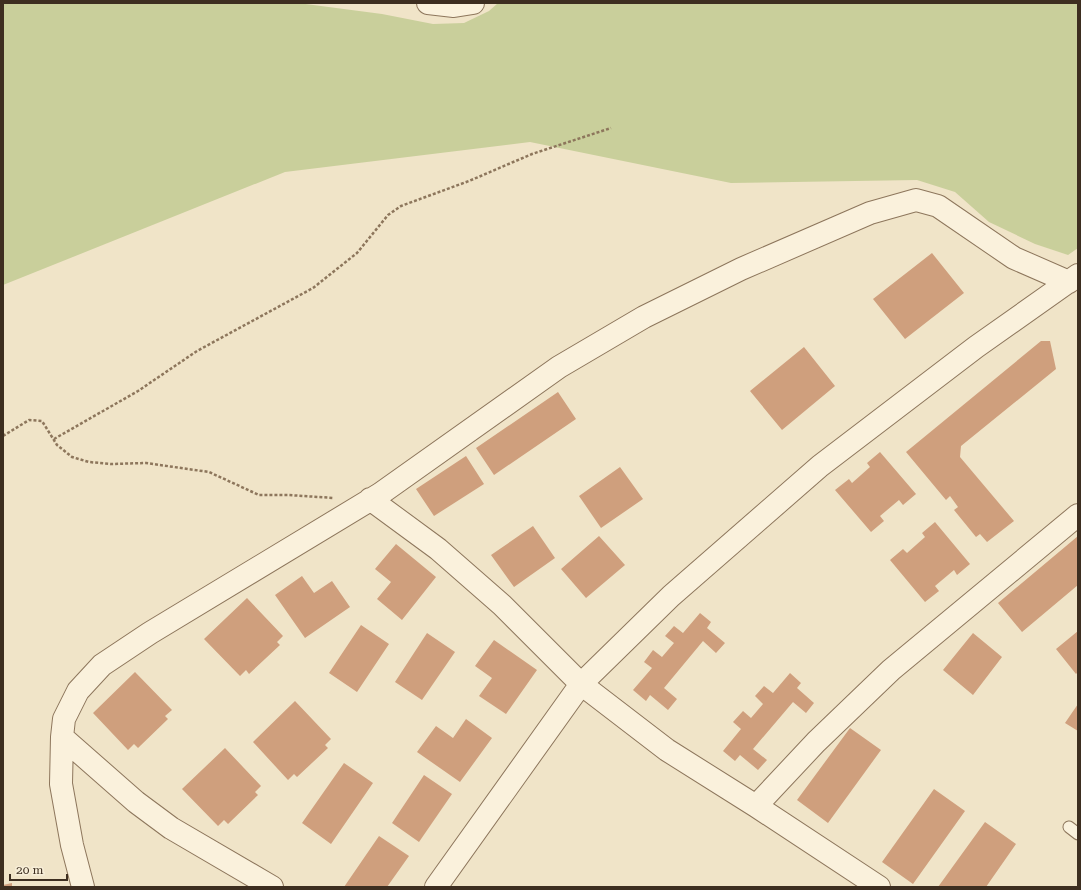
<svg xmlns="http://www.w3.org/2000/svg" width="1081" height="890" viewBox="0 0 1081 890" font-family="'Roboto Serif',serif">
<style>
.green{fill:#c9cf9b}
.building{fill:#cf9f7d}
.lines{fill:none;stroke-linecap:round;stroke-linejoin:round}
.lane-casing{stroke:#8d765c;stroke-width:13}
.street-casing{stroke:#8d765c;stroke-width:24}
.path{stroke:#8d765c;stroke-width:2.5;stroke-dasharray:3 2;stroke-linecap:butt}
.lane{stroke:#faf1dc;stroke-width:11}
.street{stroke:#faf1dc;stroke-width:22}
</style>
<rect width="100%" height="100%" fill="#f0e4c8"/>
<path class="green" d="M3,3H298L382,14L433,24L464,23L489,11L498,3H1078V248L1068,255L1035,244L989,222L955,192L917,180L731,183L530,142L285,172L3,285Z"/>
<path class="building" d="M932,253L964,293L905,339L873,299Z
M1041,341H1050L1056,369L961,446L960,457L1014,521L987,542L980,534L976,537L954,510L958,507L950,496L946,500L906,452Z
M804,347L835,386L782,430L750,391Z
M558,392L576,419L494,475L476,448Z
M880,452L916,494L903,505L899,500L880,516L884,521L871,532L835,490L849,479L852,483L870,467L867,463Z
M466,456L484,484L434,516L416,489Z
M620,467L643,499L601,528L579,496Z
M935,522L970,564L957,575L954,570L935,586L939,591L925,602L890,560L903,549L907,553L925,537L922,533Z
M533,526L555,558L514,587L491,555Z
M599,536L625,565L586,598L561,569Z
M1078,536V585L1022,632L998,603Z
M396,544L436,577L402,620L377,599L391,582L375,569Z
M302,576L314,593L332,581L350,607L305,638L275,595Z
M247,598L283,636L277,642L280,645L249,674L246,670L240,676L204,639Z
M700,613L711,622L707,628L725,643L716,653L703,641L664,688L677,699L668,710L650,695L646,701L633,690L652,668L644,662L653,650L662,657L674,643L665,636L674,626L683,633Z
M361,625L389,644L357,692L329,673Z
M1078,631V672L1076,674L1056,649Z
M427,633L455,652L422,700L395,682Z
M973,633L1002,657L973,695L943,670Z
M494,640L537,670L506,714L479,696L492,678L475,666Z
M135,672L172,710L165,716L168,719L138,748L134,744L128,750L93,713Z
M790,673L801,683L797,688L814,703L806,713L793,702L753,749L767,760L758,770L740,755L735,761L723,751L741,729L733,722L743,711L751,718L763,704L755,696L764,686L773,693Z
M295,701L331,739L325,745L328,748L297,777L294,774L288,780L253,742Z
M1078,704V731L1065,723Z
M466,719L492,738L460,782L417,752L436,726L453,738Z
M850,728L881,750L828,823L797,800Z
M225,748L261,786L255,792L258,795L228,824L224,820L218,826L182,789Z
M344,763L373,783L331,844L302,823Z
M424,775L452,794L419,842L392,823Z
M934,789L965,811L913,884L882,862Z
M985,822L1016,844L986,887H938Z
M379,836L409,856L387,887H344Z
M12,883V887H3V885Z"/>
<g class="lines">
<defs>
<path id="lane" d="M1069,827L1078,834"/>
<path id="street" d="M428,3L454,6L473,3
M370,499L438,549L502,605L581,684L667,750L756,806L879,887
M62,737L136,802L171,828L272,887
M756,806L816,742L891,670L1078,515
M83,887L72,845L61,784L62,737L64,719L78,691L102,665L150,633L380,494L559,367L644,317L741,269L870,213L916,200L938,206L1014,258L1069,282
M436,887L581,684L671,596L820,466L976,347L1078,275"/>
</defs>
<use href="#lane" class="lane-casing"/>
<use href="#street" class="street-casing"/>
<path class="path" d="M3,436L29,420L42,421L57,445L72,457L89,462L111,464L146,463L209,472L259,495H288L334,498
M54,439L138,391L197,351L313,288L357,253L388,215L401,206L469,181L532,154L611,128"/>
<use href="#lane" class="lane"/>
<use href="#street" class="street"/>
</g>
<rect width="1081" height="890" fill="none" stroke="#3d2e20" stroke-width="8"/>
<path d="M10 874v6h57v-6" fill="none" stroke="#3d2e20" stroke-width="2"/>
<text x="16" y="874" font-size="12" fill="#3d2e20" stroke="#f7eed8" stroke-width="3" paint-order="stroke">20 m</text>
</svg>
